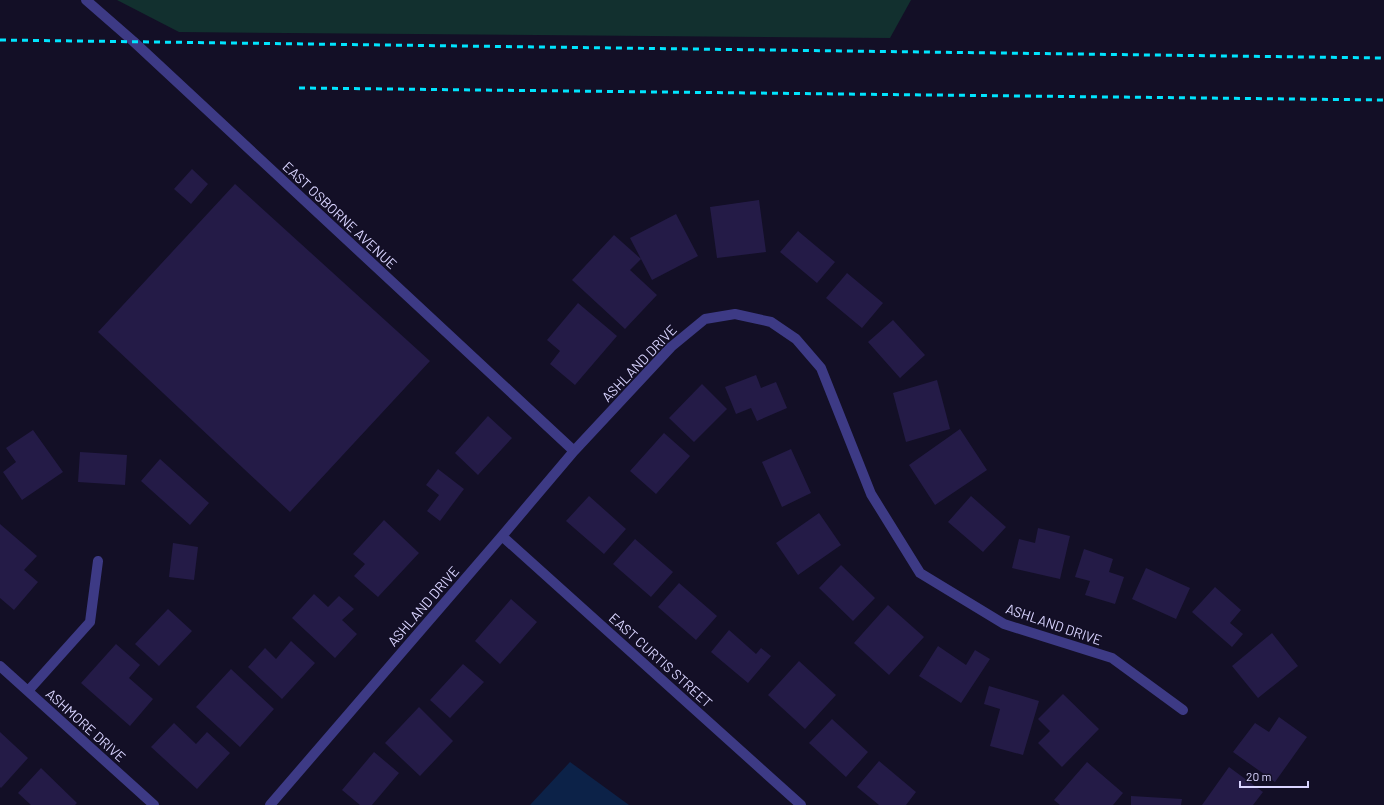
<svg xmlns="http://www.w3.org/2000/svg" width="1384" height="805" viewBox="0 0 1384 805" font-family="Barlow,sans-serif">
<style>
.green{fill:#12302f}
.water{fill:#0c2248}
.building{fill:#241b47}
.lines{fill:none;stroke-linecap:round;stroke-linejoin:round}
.street{stroke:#3d3a85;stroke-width:10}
.rail{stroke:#00e5ff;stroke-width:3;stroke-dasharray:6 5;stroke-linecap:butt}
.labels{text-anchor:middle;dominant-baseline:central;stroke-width:3;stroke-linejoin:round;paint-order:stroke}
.street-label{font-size:14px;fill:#d9d4ff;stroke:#130f26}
</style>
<rect width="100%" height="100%" fill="#130f26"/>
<path class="green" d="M117,0H911L890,38L179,32Z"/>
<path class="water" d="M570,762L629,805H530Z"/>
<path class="building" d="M192,169L208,184L191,204L174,189Z
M235,184L430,361L290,512L98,332Z
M759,200L766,252L717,258L710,207Z
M676,214L698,256L652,280L630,238Z
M798,231L835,262L817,283L780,252Z
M614,235L641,259L630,270L657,295L625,329L572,280Z
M847,273L883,303L862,328L826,298Z
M578,303L617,336L575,385L550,364L560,351L547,340Z
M893,320L925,355L900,378L868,342Z
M756,375L761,388L776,382L787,408L757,421L751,408L736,414L725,387Z
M937,380L950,429L906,442L893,393Z
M702,384L727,409L694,442L669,418Z
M488,416L512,438L478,475L455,453Z
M960,429L987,470L935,505L909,465Z
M33,430L63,472L22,500L3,472L16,462L6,448Z
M664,433L690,456L656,494L630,471Z
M791,449L811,493L782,507L762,462Z
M80,452L127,455L125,485L78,482Z
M160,459L209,503L190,525L141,481Z
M438,469L464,489L440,521L427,511L439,495L426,485Z
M589,496L626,529L604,554L566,521Z
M971,496L1006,527L983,552L948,522Z
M819,513L841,545L798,575L776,543Z
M384,520L419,553L378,597L354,576L365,564L353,554Z
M0,524L37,556L24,570L38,582L14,610L0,598Z
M1038,528L1070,536L1060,579L1012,568L1019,539L1035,543Z
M635,539L673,572L651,597L613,564Z
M173,543L198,547L194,580L169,577Z
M1084,549L1113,559L1109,572L1124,577L1115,604L1085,595L1090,581L1075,577Z
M841,565L875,598L853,621L819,588Z
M1146,568L1190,588L1176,619L1132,599Z
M679,583L717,616L696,640L658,607Z
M1215,587L1241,610L1230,623L1243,634L1232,647L1192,612Z
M314,594L328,607L339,596L354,609L342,620L357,634L335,658L292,618Z
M511,599L537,622L500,664L475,641Z
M888,605L924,637L889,675L854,643Z
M168,609L192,631L159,666L135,644Z
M729,630L756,654L761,648L771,656L748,683L711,652Z
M1272,633L1298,666L1258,698L1232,666Z
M291,641L315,663L282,699L248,667L265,648L276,659Z
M116,644L140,665L129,678L153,699L130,726L81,683Z
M938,646L966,665L975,650L990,659L961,703L919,676Z
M799,661L836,695L805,729L768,695Z
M463,664L484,682L450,718L430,700Z
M231,669L274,709L240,747L196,707Z
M989,686L1039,701L1023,755L990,746L1000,709L984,704Z
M1063,694L1099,729L1062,767L1038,743L1050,731L1038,719Z
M419,707L453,741L420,776L385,743Z
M1279,717L1307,737L1275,782L1233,752L1255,723L1269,732Z
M832,719L868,752L846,777L809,743Z
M174,723L196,744L207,732L230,753L197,789L151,747Z
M0,732L28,758L1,788L0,787Z
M374,752L399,773L372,805H360L342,790Z
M879,761L916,792L906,805H879L857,787Z
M1087,762L1123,793L1113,805H1060L1054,800Z
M1229,767L1263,792L1253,805H1202Z
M41,768L77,803L75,805H31L18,793Z
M1131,796L1182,799L1181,805H1131Z"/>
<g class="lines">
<path class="street" d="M86,0L133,41L574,451
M502,536L801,805
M0,666L154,805
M28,691L90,622L98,561
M270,805L502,536L574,451L671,347L705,319L735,314L771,322L796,339L821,368L871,494L920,573L1004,624L1112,658L1183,710"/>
<path class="rail" d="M0,40L1384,58
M299,88L1384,100"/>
</g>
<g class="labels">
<g class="street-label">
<text transform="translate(340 215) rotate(43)">EAST OSBORNE AVENUE</text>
<text transform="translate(639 363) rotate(-46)">ASHLAND DRIVE</text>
<text transform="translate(423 606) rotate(-49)">ASHLAND DRIVE</text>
<text transform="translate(1054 624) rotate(19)">ASHLAND DRIVE</text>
<text transform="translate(661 660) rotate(42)">EAST CURTIS STREET</text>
<text transform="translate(86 725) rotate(42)">ASHMORE DRIVE</text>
</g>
</g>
<path d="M1240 781v6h68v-6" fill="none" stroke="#d9d4ff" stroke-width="2"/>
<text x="1246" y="781" font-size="12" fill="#d9d4ff" stroke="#130f26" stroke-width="3" paint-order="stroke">20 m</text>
</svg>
